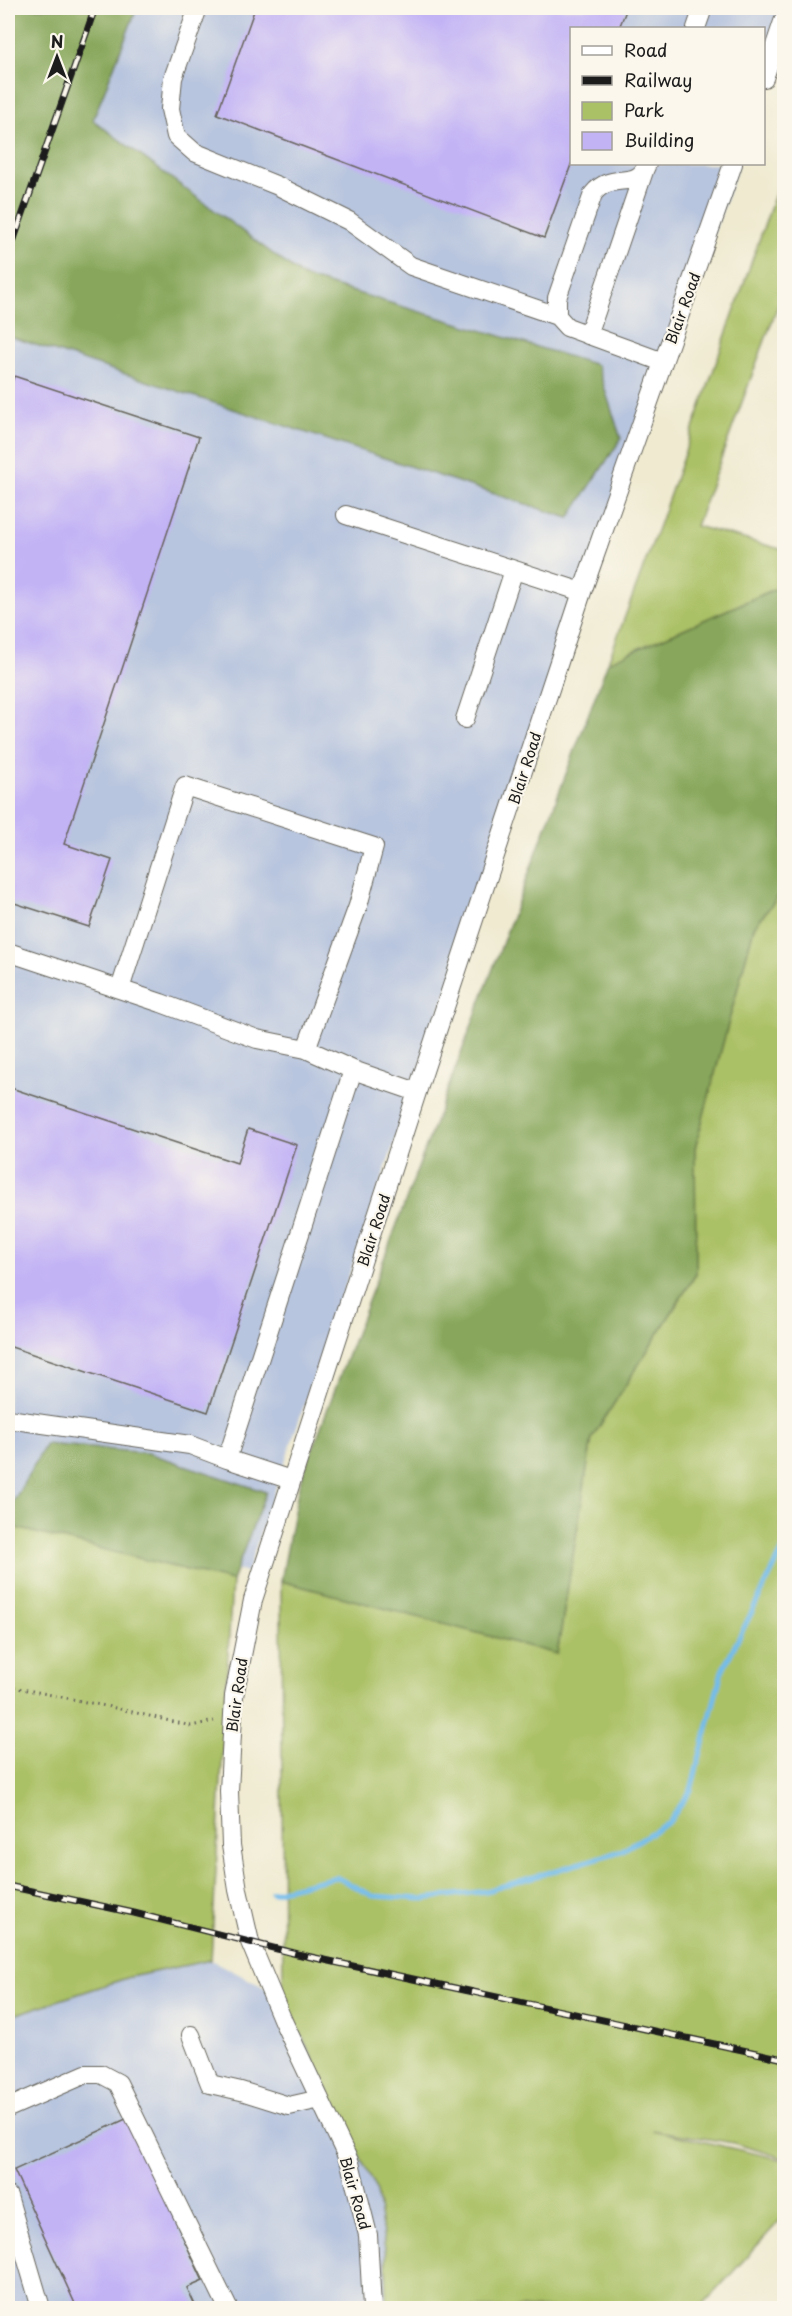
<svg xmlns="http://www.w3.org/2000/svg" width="792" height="2316" viewBox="0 0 792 2316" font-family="'Playpen Sans',sans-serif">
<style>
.industrial{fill:#b8c5de}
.green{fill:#abc166;stroke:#646e41;stroke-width:1.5}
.forest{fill:#88a75b;stroke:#52623c;stroke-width:1.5}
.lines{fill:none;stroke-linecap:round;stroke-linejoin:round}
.stream{stroke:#72bceb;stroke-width:5}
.building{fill:#c2b3f5}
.minor-casing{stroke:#66645b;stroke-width:20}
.path{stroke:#66645b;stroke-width:3;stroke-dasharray:1.5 4.5;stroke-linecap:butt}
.minor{stroke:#fff;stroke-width:18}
.rail-casing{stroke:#1c1c1c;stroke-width:7}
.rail{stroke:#fbf7ec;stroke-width:4.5;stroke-dasharray:14;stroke-linecap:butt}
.labels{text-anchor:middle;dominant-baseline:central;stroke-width:4.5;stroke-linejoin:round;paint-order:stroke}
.street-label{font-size:15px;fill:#1c1c1c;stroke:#fbf7ec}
</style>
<rect width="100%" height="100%" fill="#fbf7ec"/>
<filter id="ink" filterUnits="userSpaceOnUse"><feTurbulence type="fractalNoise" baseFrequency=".0167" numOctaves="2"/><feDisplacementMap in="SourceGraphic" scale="12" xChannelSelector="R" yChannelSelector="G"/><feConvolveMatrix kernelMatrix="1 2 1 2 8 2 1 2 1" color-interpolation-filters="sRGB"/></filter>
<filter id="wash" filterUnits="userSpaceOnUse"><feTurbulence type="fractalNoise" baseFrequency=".008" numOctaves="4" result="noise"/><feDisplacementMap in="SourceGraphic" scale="24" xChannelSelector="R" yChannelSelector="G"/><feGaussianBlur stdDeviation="1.35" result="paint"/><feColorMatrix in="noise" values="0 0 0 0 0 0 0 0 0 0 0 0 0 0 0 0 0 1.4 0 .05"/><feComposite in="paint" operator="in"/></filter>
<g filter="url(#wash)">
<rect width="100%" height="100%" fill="#efead0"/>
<path class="industrial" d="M8,8H784V39L764,97V28H572V164H739L564,648L247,1572L8,1518Z
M211,1960L283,1997L377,2192L386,2257L387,2308H8V2017L130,1977Z"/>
<path class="green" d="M777,189L784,192V289L696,526L784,550V585L608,662L661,520Z
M784,889V2158L733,2143L652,2130L784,2160V2216L700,2308H387L386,2256L377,2192L283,1997L281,1581L557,1654L592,1438L696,1274L695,1148L754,927Z
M8,1526L232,1581L211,1960L130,1977L8,2017Z"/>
<path class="forest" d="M8,8H137L93,120L304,277L597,365L621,439L569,518L8,336Z
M784,585V889L754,927L695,1148L696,1274L592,1438L557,1654L281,1581L299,1485L608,662Z
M46,1444L148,1453L266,1492L232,1581L8,1526V1511Z"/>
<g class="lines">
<path class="stream" d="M272,1892L336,1877L373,1896L423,1899L486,1891L621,1851L669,1822L691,1790L722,1671L784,1548"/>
</g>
<g id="blocks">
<path class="building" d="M255,8H627L619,28H572V162L544,238L217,114Z
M14,376L199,437L64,844L112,860L89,927L8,901V396Z
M8,1087L237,1163L248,1129L297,1145L208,1412L8,1346Z
M128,2118L203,2281L187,2288L196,2307L194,2308H77L14,2170Z"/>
</g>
</g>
<g filter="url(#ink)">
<use href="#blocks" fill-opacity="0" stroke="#66645b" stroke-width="1.5"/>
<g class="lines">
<defs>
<path id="minor" d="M198,8L173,78L170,109L176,136L194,152L278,186L349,221L411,266L557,316
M696,28L703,8
M764,78L784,19
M647,164C637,192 611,170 593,194L557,298V316L567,327L663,362
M588,335L644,171
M346,515L582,592
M465,719L514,570
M8,952L161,1003L257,1039L306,1049L353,1070L417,1092
M120,989L185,786L374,847L358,906L306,1049
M8,1419L190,1445L227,1459L353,1070
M227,1459L291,1480
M191,2035L210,2084L241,2091L289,2106L320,2099
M8,2108L86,2074H101L118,2083L228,2308
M8,2196L41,2308
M372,2308L368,2235L350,2163L283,2021L250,1942L238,1890L231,1845L229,1791L234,1696L253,1600L417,1092L582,592L733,164"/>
</defs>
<use href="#minor" class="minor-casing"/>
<path class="path" d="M8,1686L120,1709L191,1726L214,1721"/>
<use href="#minor" class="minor"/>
<defs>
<path id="rail" d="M8,256L95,8
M8,1886L134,1913L297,1954L784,2059"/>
</defs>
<use href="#rail" class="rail-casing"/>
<use href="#rail" class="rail"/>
</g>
</g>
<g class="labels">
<g class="street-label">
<text transform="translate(682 308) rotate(-70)">Blair Road</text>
<text transform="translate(524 768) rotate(-72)">Blair Road</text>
<text transform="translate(373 1230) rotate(-72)">Blair Road</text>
<text transform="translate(236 1695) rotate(-82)">Blair Road</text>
<text transform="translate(356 2193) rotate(74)">Blair Road</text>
</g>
</g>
<rect width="792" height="2316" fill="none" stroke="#fbf7ec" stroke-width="30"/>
<rect x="570" y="27" width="195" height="138" fill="#fbf7ec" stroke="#a29f99" stroke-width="1.5"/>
<rect x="582" y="46" width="30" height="9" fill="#ffffff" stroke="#a29f99" stroke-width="1.5"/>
<text x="624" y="57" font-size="18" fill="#1c1c1c">Road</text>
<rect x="582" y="76" width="30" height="9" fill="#1c1c1c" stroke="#a29f99" stroke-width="1.5"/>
<text x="624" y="87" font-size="18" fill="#1c1c1c">Railway</text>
<rect x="582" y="102" width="30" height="18" fill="#abc166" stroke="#a29f99" stroke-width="1.5"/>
<text x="624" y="117" font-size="18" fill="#1c1c1c">Park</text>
<rect x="582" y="132" width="30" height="18" fill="#c2b3f5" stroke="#a29f99" stroke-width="1.5"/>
<text x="624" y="147" font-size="18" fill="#1c1c1c">Building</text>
<g transform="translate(57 57)" stroke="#fbf7ec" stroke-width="4.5" paint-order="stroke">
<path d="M0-4.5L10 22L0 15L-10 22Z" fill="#1c1c1c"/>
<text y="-9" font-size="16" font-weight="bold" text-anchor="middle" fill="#1c1c1c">N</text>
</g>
</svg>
